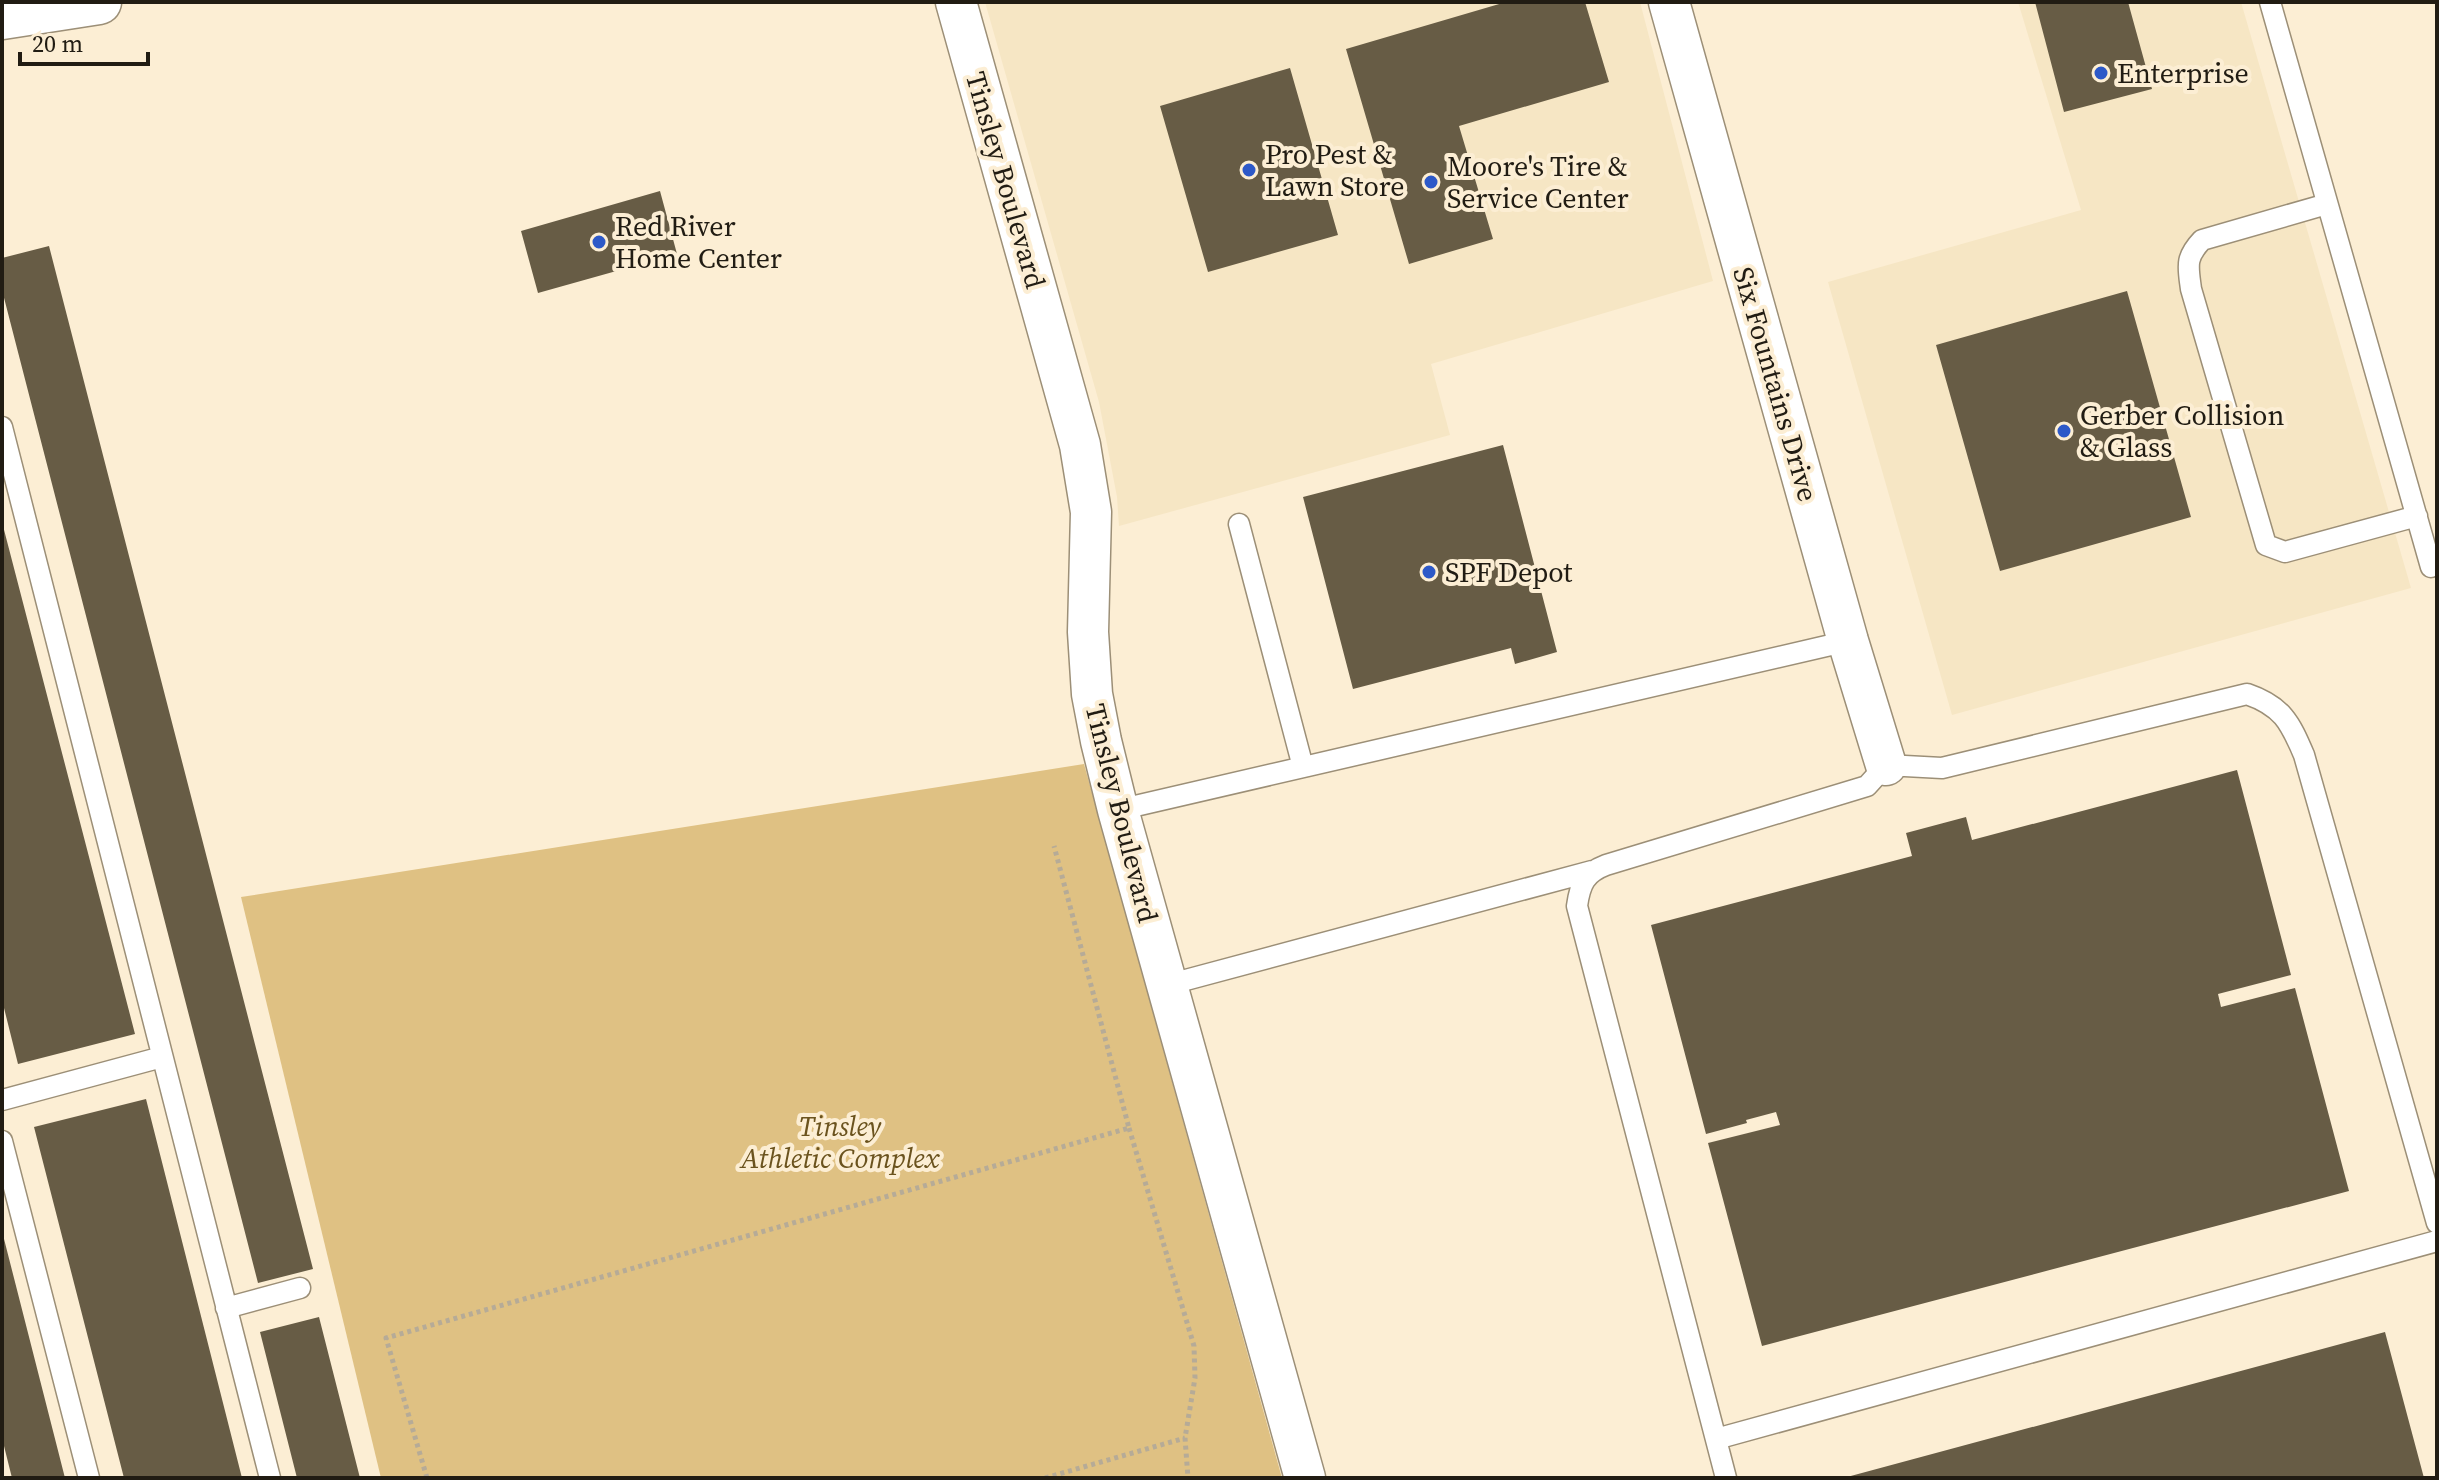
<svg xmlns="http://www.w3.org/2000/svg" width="2439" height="1480" viewBox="0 0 2439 1480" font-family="'Source Serif 4',serif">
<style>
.built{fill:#f6e6c4}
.green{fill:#dfc183}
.building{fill:#675c45}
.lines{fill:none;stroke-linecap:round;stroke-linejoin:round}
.service-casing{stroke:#9c8f77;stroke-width:23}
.minor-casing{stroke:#9c8f77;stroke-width:43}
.primary-casing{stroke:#9c8f77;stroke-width:47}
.path{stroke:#b6ab97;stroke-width:5;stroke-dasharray:4 4;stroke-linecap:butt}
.service{stroke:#fff;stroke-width:20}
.minor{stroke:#fff;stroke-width:40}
.primary{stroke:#fff;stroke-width:44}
.poi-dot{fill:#2d59c8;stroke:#fceed4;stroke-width:3}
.labels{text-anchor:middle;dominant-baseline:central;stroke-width:8;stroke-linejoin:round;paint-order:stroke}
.poi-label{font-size:28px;fill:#211c13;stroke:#fceed4;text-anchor:start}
.street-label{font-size:28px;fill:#211c13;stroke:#fceed4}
.park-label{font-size:28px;font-style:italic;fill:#6b531e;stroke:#fceed4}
</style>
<rect width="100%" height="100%" fill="#fceed4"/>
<path class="built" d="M985,2H1640L1713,281L1431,364L1450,435L1119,526L1117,497L1099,402Z
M2018,2H2241L2411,588L1952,715L1828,282L2081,210Z"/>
<path class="green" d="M1084,764L1282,1478H381L241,897Z"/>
<path class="building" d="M1506,2H1585L1609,82L1459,126L1493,239L1409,264L1346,49Z
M2035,2H2128L2152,89L2064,112Z
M1290,68L1338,235L1208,272L1160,106Z
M660,191L677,254L538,293L521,231Z
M49,246L313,1269L258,1283L2,290V258Z
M2127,291L2191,517L2000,571L1936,345Z
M1503,445L1557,652L1515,664L1511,648L1353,689L1303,497Z
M2,522L135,1034L18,1064L2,1000Z
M2237,770L2291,975L2218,994L2221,1007L2295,988L2349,1191L1762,1346L1708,1143L1780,1125L1776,1112L1746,1120L1747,1123L1706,1134L1651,925L1912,856L1906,833L1966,817L1972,840Z
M146,1099L242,1478H124L34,1127Z
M2,1235H3L65,1478H12L2,1438Z
M319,1317L360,1478H297L260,1332Z
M2385,1332L2424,1478H1847V1477Z"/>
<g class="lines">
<defs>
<path id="service" d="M2270,2L2431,567
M2327,204L2202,240C2185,258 2188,266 2191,289L2266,545L2285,552L2417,516
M2,427L270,1478
M1239,524L1303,767
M1118,810L1848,641
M1167,985L1592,871
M2,1100L162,1057
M2,1141L89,1478
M226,1308L300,1288
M1716,1439L2437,1241
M1726,1478L1577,906C1580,884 1585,873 1606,865L1867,786L1886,765L1942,768L2247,694C2282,706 2290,722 2304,755L2437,1223"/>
<path id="minor" d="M956,2L1080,445L1091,512L1088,632L1092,694L1101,741L1118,810L1305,1478
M1669,2L1848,641L1886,765"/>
<path id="primary" d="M2,17L99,2"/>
</defs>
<use href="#service" class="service-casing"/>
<use href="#minor" class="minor-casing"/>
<use href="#primary" class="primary-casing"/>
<path class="path" d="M1129,1128L1194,1346L1195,1378L1185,1438L1188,1478
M427,1478L386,1338L1129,1128L1054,846
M1045,1478L1185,1438"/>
<use href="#service" class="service"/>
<use href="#minor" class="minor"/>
<use href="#primary" class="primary"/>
</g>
<g class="poi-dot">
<circle cx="2101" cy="73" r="8"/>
<circle cx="1249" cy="170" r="8"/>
<circle cx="1431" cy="182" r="8"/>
<circle cx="599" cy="242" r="8"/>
<circle cx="2064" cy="431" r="8"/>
<circle cx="1429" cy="572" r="8"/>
</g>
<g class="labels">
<g class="poi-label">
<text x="2117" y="73">Enterprise</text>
<text x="1265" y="154">Pro Pest &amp;<tspan x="1265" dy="32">Lawn Store</tspan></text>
<text x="1447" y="166">Moore's Tire &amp;<tspan x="1447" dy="32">Service Center</tspan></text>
<text x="615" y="226">Red River<tspan x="615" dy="32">Home Center</tspan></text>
<text x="2080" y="415">Gerber Collision<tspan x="2080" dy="32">&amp; Glass</tspan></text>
<text x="1445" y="572">SPF Depot</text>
</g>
<g class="street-label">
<text transform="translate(1006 180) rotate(74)">Tinsley Boulevard</text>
<text transform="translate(1776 384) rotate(74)">Six Fountains Drive</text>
<text transform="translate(1122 813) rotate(76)">Tinsley Boulevard</text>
</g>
<g class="park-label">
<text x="840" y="1126">Tinsley<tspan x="840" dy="32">Athletic Complex</tspan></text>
</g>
</g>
<rect width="2439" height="1480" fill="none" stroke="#211c13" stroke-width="8"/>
<path d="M20 52v12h128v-12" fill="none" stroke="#211c13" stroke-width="4"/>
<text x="32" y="52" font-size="24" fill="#211c13" stroke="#fceed4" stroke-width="6" paint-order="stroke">20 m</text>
</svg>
